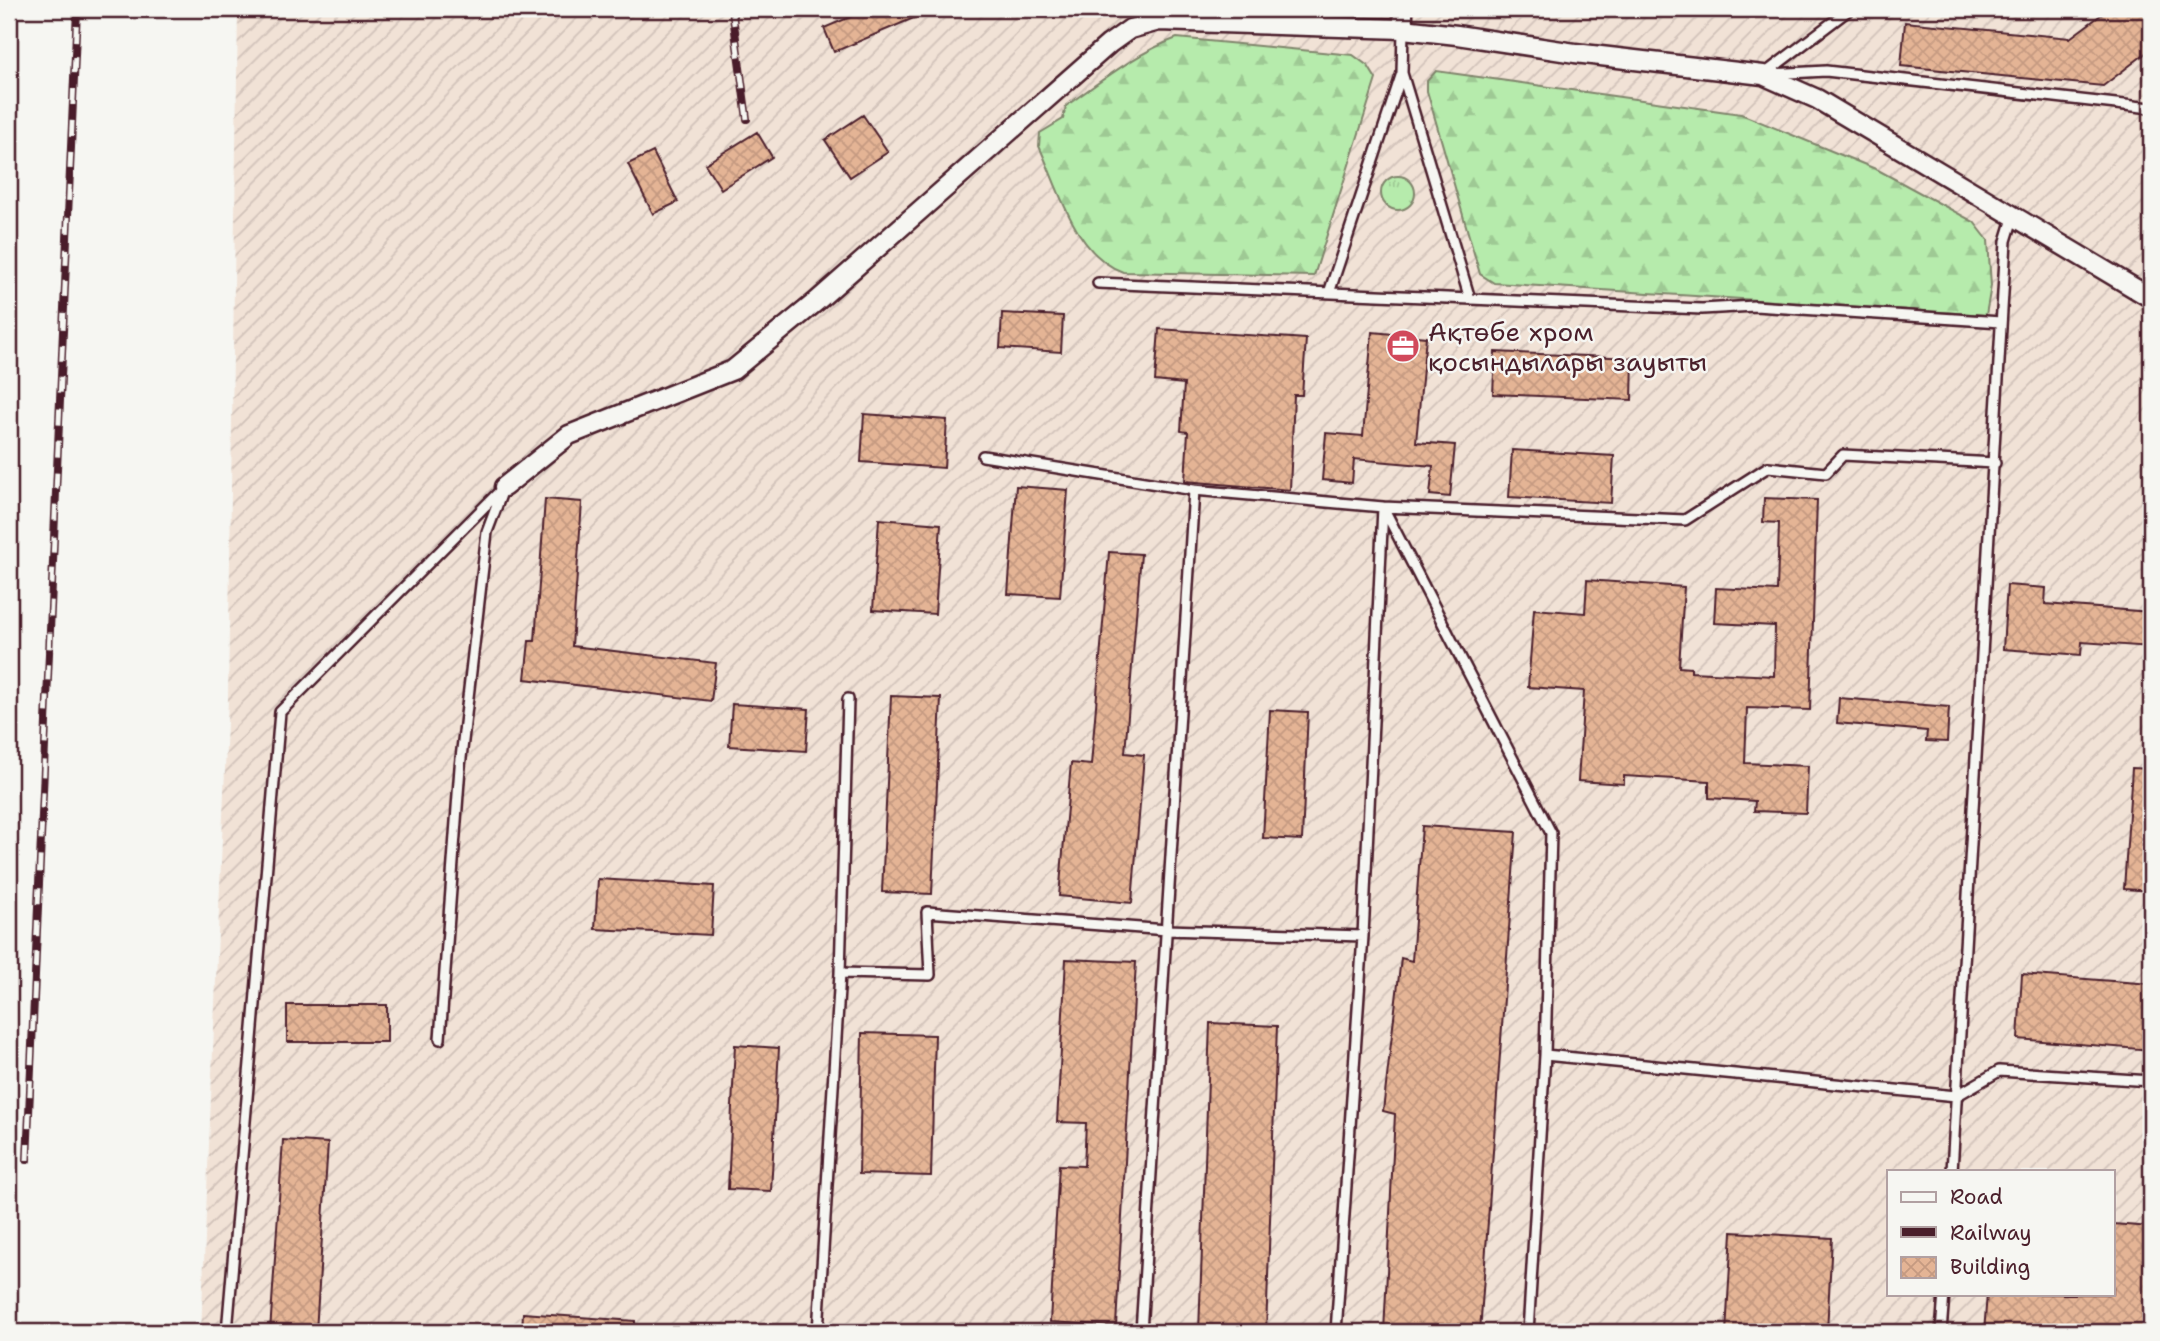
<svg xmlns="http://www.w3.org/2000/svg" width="2160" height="1341" viewBox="0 0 2160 1341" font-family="'Shantell Sans',sans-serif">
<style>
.industrial{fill:url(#industrial-furrows);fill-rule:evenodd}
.grass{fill:url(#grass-tufts);stroke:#80856c;stroke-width:2}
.forest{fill:url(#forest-firs);stroke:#80856c;stroke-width:2}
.building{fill:url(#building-cross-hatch);stroke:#4a1f2b;stroke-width:2}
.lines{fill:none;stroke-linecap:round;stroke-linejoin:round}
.lane-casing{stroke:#4a1f2b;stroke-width:14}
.street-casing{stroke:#4a1f2b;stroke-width:23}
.lane{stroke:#f6f6f2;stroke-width:9}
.street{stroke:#f6f6f2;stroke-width:18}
.rail-casing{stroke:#4a1f2b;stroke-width:8}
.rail{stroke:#f6f6f2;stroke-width:5;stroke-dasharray:16;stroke-linecap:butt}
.labels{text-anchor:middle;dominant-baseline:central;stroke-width:5;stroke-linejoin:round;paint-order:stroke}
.poi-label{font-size:26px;fill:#4a1f2b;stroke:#f6f6f2;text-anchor:start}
</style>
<defs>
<pattern id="industrial-furrows" width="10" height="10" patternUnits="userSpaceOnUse" patternTransform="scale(1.75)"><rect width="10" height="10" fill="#f1e2d6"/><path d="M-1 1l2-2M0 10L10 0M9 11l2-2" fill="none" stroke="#d0c1b8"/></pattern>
<pattern id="grass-tufts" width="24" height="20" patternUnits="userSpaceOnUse" patternTransform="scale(1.75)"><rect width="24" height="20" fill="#b6ebac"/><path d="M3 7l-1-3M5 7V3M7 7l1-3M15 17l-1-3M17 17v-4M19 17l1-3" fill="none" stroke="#9ec994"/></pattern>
<pattern id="forest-firs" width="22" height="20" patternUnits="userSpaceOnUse" patternTransform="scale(1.75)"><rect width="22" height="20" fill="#b6ebac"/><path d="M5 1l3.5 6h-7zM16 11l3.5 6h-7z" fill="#9ec994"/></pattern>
<pattern id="building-cross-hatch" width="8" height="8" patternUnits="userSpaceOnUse" patternTransform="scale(1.75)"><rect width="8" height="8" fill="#e4b495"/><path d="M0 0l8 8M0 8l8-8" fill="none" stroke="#c59a81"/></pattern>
</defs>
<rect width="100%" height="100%" fill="#f6f6f2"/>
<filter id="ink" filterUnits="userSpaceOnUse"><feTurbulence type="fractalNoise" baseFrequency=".0143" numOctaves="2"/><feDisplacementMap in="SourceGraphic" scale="14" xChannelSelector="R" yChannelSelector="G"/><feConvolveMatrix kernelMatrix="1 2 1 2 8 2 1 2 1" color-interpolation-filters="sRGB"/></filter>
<g filter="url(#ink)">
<path class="industrial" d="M238,9H2151V1332H201L228,699ZM1889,1171H2113V1294H1889Z"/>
<path class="grass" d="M1381 193a17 17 0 1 1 34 0a17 17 0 1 1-34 0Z"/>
<path class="forest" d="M1177,38L1353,55L1368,66L1376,79L1314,276L1123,272C1075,255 1059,189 1039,146L1040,133L1063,119L1066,106C1101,81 1136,53 1177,38Z
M1436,71L1741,114L1878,170L1974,222L1988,240L1991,286L1986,315L1494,283L1480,274L1427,91V81Z"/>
<path class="building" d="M869,9H935L834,52L824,28Z
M2109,9H2151V49L2103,86L1901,66L1905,22L2070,38Z
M863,115L888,152L850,177L825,140Z
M757,132L772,157L721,189L705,164Z
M653,152L678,202L653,214L628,164Z
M1002,313L1063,316L1061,352L1000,348Z
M1159,329L1306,339L1302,395H1294L1290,490L1185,481L1188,432L1181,431L1184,384L1155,381Z
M1372,332L1426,337L1416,442L1455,445L1450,497L1430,495L1433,466L1354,459L1352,483L1322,480L1326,433L1363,436Z
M1495,352L1633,358L1632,400L1493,394Z
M864,414L947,420L944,468L861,462Z
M1512,450L1614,456L1611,503L1509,497Z
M1016,486L1068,490L1060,597L1008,594Z
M1764,498L1817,500L1810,710L1747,708L1745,763L1808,766L1806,813L1754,811L1755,801L1709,798V781L1624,776V784L1578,781L1584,691L1528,687L1534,609L1585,613L1587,580L1684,587L1679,667L1691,668V672L1774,676L1775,626L1714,623L1716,588L1777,591L1779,523L1763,522Z
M545,499L582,502L572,646L716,663L711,701L525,679L529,641H535Z
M879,519L941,524L935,614L873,610Z
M1109,552L1141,554L1125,753L1144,755L1132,903L1059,896L1071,763L1091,765Z
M2007,585L2046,588L2045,604L2151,612V647L2082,642L2081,655L2003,649Z
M891,696L941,698L932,894L882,892Z
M1839,698L1949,707L1947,742L1926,741L1927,731L1837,723Z
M732,704L809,709L806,751L729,746Z
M1270,710L1308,712L1302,840L1263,838Z
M2132,768L2151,769V891L2124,889Z
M1422,826L1516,832L1480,1332H1384L1395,1114L1383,1111L1401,958L1412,961Z
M598,879L714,886L711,935L595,929Z
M1066,959L1136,962L1116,1326L1050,1322L1059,1165L1084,1166L1086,1123L1057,1122Z
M2022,974L2151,984V1050L2018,1039Z
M287,1005H387V1042H287Z
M1210,1023L1277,1026L1266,1332H1199Z
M862,1033L935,1035L931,1176L859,1174Z
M735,1045L779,1048L771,1191L728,1189Z
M283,1140L328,1143L316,1332H270Z
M2113,1224L2151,1227V1332H1984L1987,1294H2113Z
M1732,1232L1832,1238L1827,1332H1726Z
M523,1313L635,1321V1332H522Z"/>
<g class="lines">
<defs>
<path id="lane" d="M1402,73L1403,29
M1771,74L1826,71L2151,108
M1763,75L1850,9
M1098,283L1702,309L1755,306L2001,322
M1329,293L1402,73L1470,299
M983,456L1194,490
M840,973L848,699
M440,1039L460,767L487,532L502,492
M1545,1055L1956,1096L1999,1071L2151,1081
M1952,1171L2006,241L2014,215
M227,1332L280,712L504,487
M818,1332L840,973L930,975L927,912L1167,930L1363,936L1383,507L1685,520L1768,467L1826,473L1843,455L1995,463
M1141,1332L1194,490L1383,507L1551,833L1545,1055L1528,1332
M1336,1332L1363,936
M1941,1332L1944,1294"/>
<path id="street" d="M1403,9V29
M504,487L569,435L733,370L817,301L1109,44L1130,29L1159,21L1403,29L1457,35L1575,53L1763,75L1817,99L2151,298"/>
</defs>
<use href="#lane" class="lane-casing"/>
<use href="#street" class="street-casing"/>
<use href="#lane" class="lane"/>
<use href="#street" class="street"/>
<defs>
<path id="rail" d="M732,9L747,119
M27,1160L77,9"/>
</defs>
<use href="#rail" class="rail-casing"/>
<use href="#rail" class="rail"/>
</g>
</g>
<defs>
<symbol id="office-disc" viewBox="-11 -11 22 22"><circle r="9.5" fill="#d1495b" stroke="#f6f6f2"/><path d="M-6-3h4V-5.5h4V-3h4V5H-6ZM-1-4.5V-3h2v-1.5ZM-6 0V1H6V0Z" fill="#fff"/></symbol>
</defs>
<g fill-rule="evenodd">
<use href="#office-disc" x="1384" y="327" width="38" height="38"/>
</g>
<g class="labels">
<g class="poi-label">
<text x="1428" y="331">Ақтөбе хром<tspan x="1428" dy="30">қосындылары зауыты</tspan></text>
</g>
</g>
<rect width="2160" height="1341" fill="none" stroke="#f6f6f2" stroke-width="35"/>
<rect x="18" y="18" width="2125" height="1306" fill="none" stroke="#4a1f2b" stroke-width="2.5" filter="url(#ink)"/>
<rect x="1887" y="1170" width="228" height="126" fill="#f6f6f2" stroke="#b1a0a2" stroke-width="2"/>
<rect x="1901" y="1192" width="35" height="10" fill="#f6f6f2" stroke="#b1a0a2" stroke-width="2"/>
<text x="1950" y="1204" font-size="21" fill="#4a1f2b">Road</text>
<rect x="1901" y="1227" width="35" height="10" fill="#4a1f2b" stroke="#b1a0a2" stroke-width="2"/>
<text x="1950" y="1240" font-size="21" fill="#4a1f2b">Railway</text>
<rect x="1901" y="1257" width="35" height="21" fill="url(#building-cross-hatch)" stroke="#b1a0a2" stroke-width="2"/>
<text x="1950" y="1274" font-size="21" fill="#4a1f2b">Building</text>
</svg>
